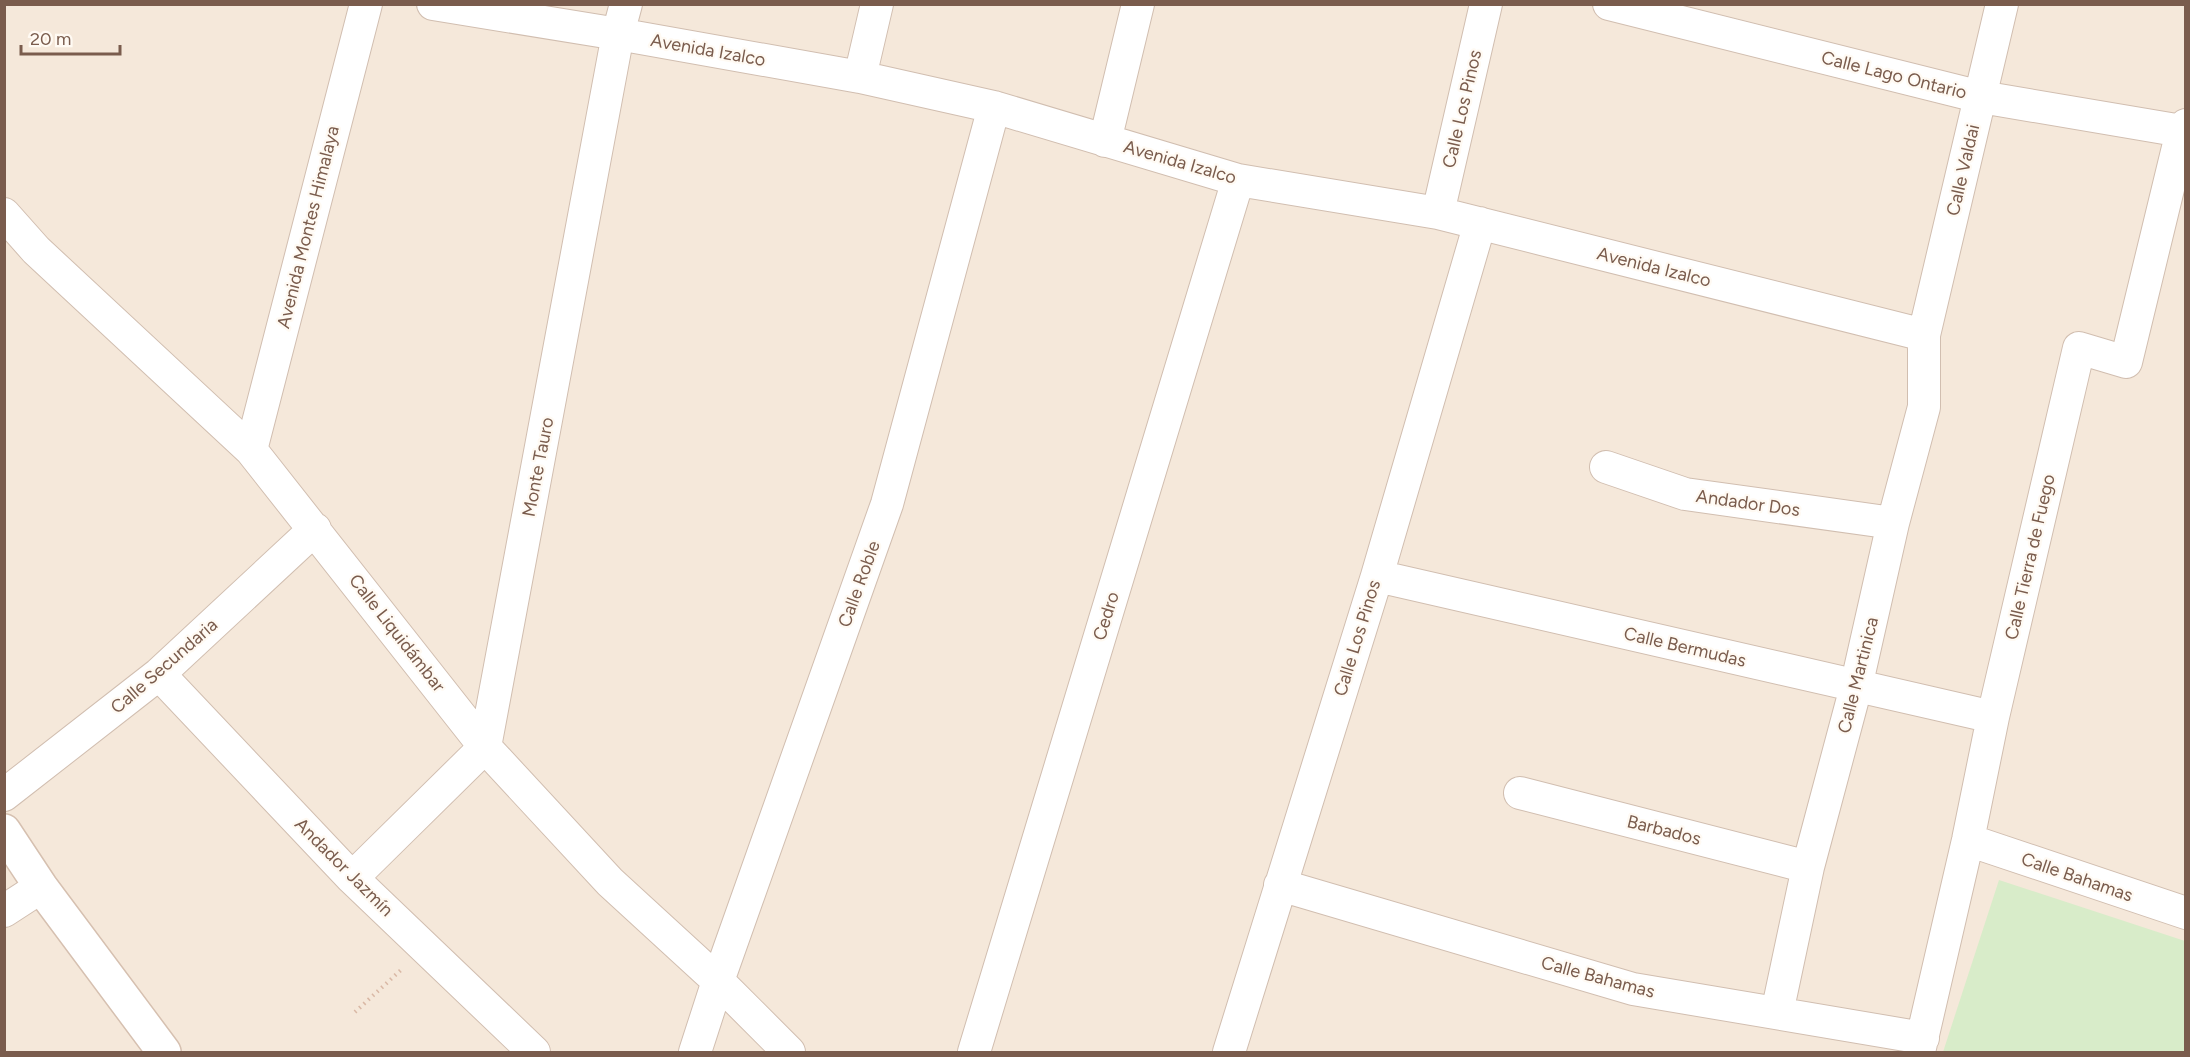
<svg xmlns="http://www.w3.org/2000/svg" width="2190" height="1057" viewBox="0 0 2190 1057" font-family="Figtree,sans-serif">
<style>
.residential{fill:#f5e8da}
.green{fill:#d8ecc9}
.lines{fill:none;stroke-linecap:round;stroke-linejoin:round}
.street-casing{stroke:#d1beb0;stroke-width:34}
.secondary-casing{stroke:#d6c0b0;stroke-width:36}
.path{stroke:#d9b8a5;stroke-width:4;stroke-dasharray:1.5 4.5;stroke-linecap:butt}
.street{stroke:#fff;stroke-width:32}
.secondary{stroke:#fff;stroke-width:33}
.labels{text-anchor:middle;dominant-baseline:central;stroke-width:4.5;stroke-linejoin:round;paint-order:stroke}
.street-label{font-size:18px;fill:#7a5c4d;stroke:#fffaf3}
</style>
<rect width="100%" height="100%" fill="#fdf6ec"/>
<path class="residential" d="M5,5H2185V1052H5Z"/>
<path class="green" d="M1999,880L2185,941V1052H1943Z"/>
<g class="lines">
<defs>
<path id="street" d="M433,4L618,34L860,77L994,107L1238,180L1438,213L1924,335
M1609,4L1981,97L2182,131
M860,77L877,4
M1105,141L1138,4
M1438,213L1486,4
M4,214L36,250L251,450L485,747L610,882L718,981L789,1052
M251,450L366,4
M1606,467L1685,494L1893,523
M1377,576L1993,717
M159,674L352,878L534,1052
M1520,793L1808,867
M4,795L159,674L315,529
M1968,840L2186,913
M352,878L485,747L618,34L626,4
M1280,885L1633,989L1923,1038
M4,911L41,887
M1777,1013L1808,867L1856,687L1893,523L1924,407V335L2002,4
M695,1052L718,981L887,504L994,107
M974,1052L1238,180
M1229,1052L1377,576L1480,223
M1919,1052L1968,840L1993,717L2079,348L2126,362L2182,131L2186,125"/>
<path id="secondary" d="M4,831L41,887L164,1052"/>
</defs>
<use href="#street" class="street-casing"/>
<use href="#secondary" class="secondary-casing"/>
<path class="path" d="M355,1012L401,970"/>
<use href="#street" class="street"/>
<use href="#secondary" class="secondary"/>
</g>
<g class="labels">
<g class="street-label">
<text transform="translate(708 50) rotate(10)">Avenida Izalco</text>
<text transform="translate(1894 75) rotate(14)">Calle Lago Ontario</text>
<text transform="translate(1462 109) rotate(-77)">Calle Los Pinos</text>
<text transform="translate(1180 162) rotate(16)">Avenida Izalco</text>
<text transform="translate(1963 170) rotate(-77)">Calle Valdai</text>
<text transform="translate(308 227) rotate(-76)">Avenida Montes Himalaya</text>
<text transform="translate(1654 267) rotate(14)">Avenida Izalco</text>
<text transform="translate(538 467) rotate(-79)">Monte Tauro</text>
<text transform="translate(1748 503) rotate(8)">Andador Dos</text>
<text transform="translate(2030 557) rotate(-77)">Calle Tierra de Fuego</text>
<text transform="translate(859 584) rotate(-70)">Calle Roble</text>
<text transform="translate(1106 616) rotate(-73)">Cedro</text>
<text transform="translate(397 633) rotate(52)">Calle Liquidámbar</text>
<text transform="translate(1357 638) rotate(-73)">Calle Los Pinos</text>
<text transform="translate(1685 647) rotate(13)">Calle Bermudas</text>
<text transform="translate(164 666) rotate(-41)">Calle Secundaria</text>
<text transform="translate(1858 675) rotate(-76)">Calle Martinica</text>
<text transform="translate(1664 830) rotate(14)">Barbados</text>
<text transform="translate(344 867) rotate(45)">Andador Jazmín</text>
<text transform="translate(2077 877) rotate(19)">Calle Bahamas</text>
<text transform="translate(1598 977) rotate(15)">Calle Bahamas</text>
</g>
</g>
<rect width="2190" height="1057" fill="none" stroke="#7a5c4d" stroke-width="12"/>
<path d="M21 45v9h99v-9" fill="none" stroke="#7a5c4d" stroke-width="3"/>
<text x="30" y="45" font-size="18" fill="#7a5c4d" stroke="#fffaf3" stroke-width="4.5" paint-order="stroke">20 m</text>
</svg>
